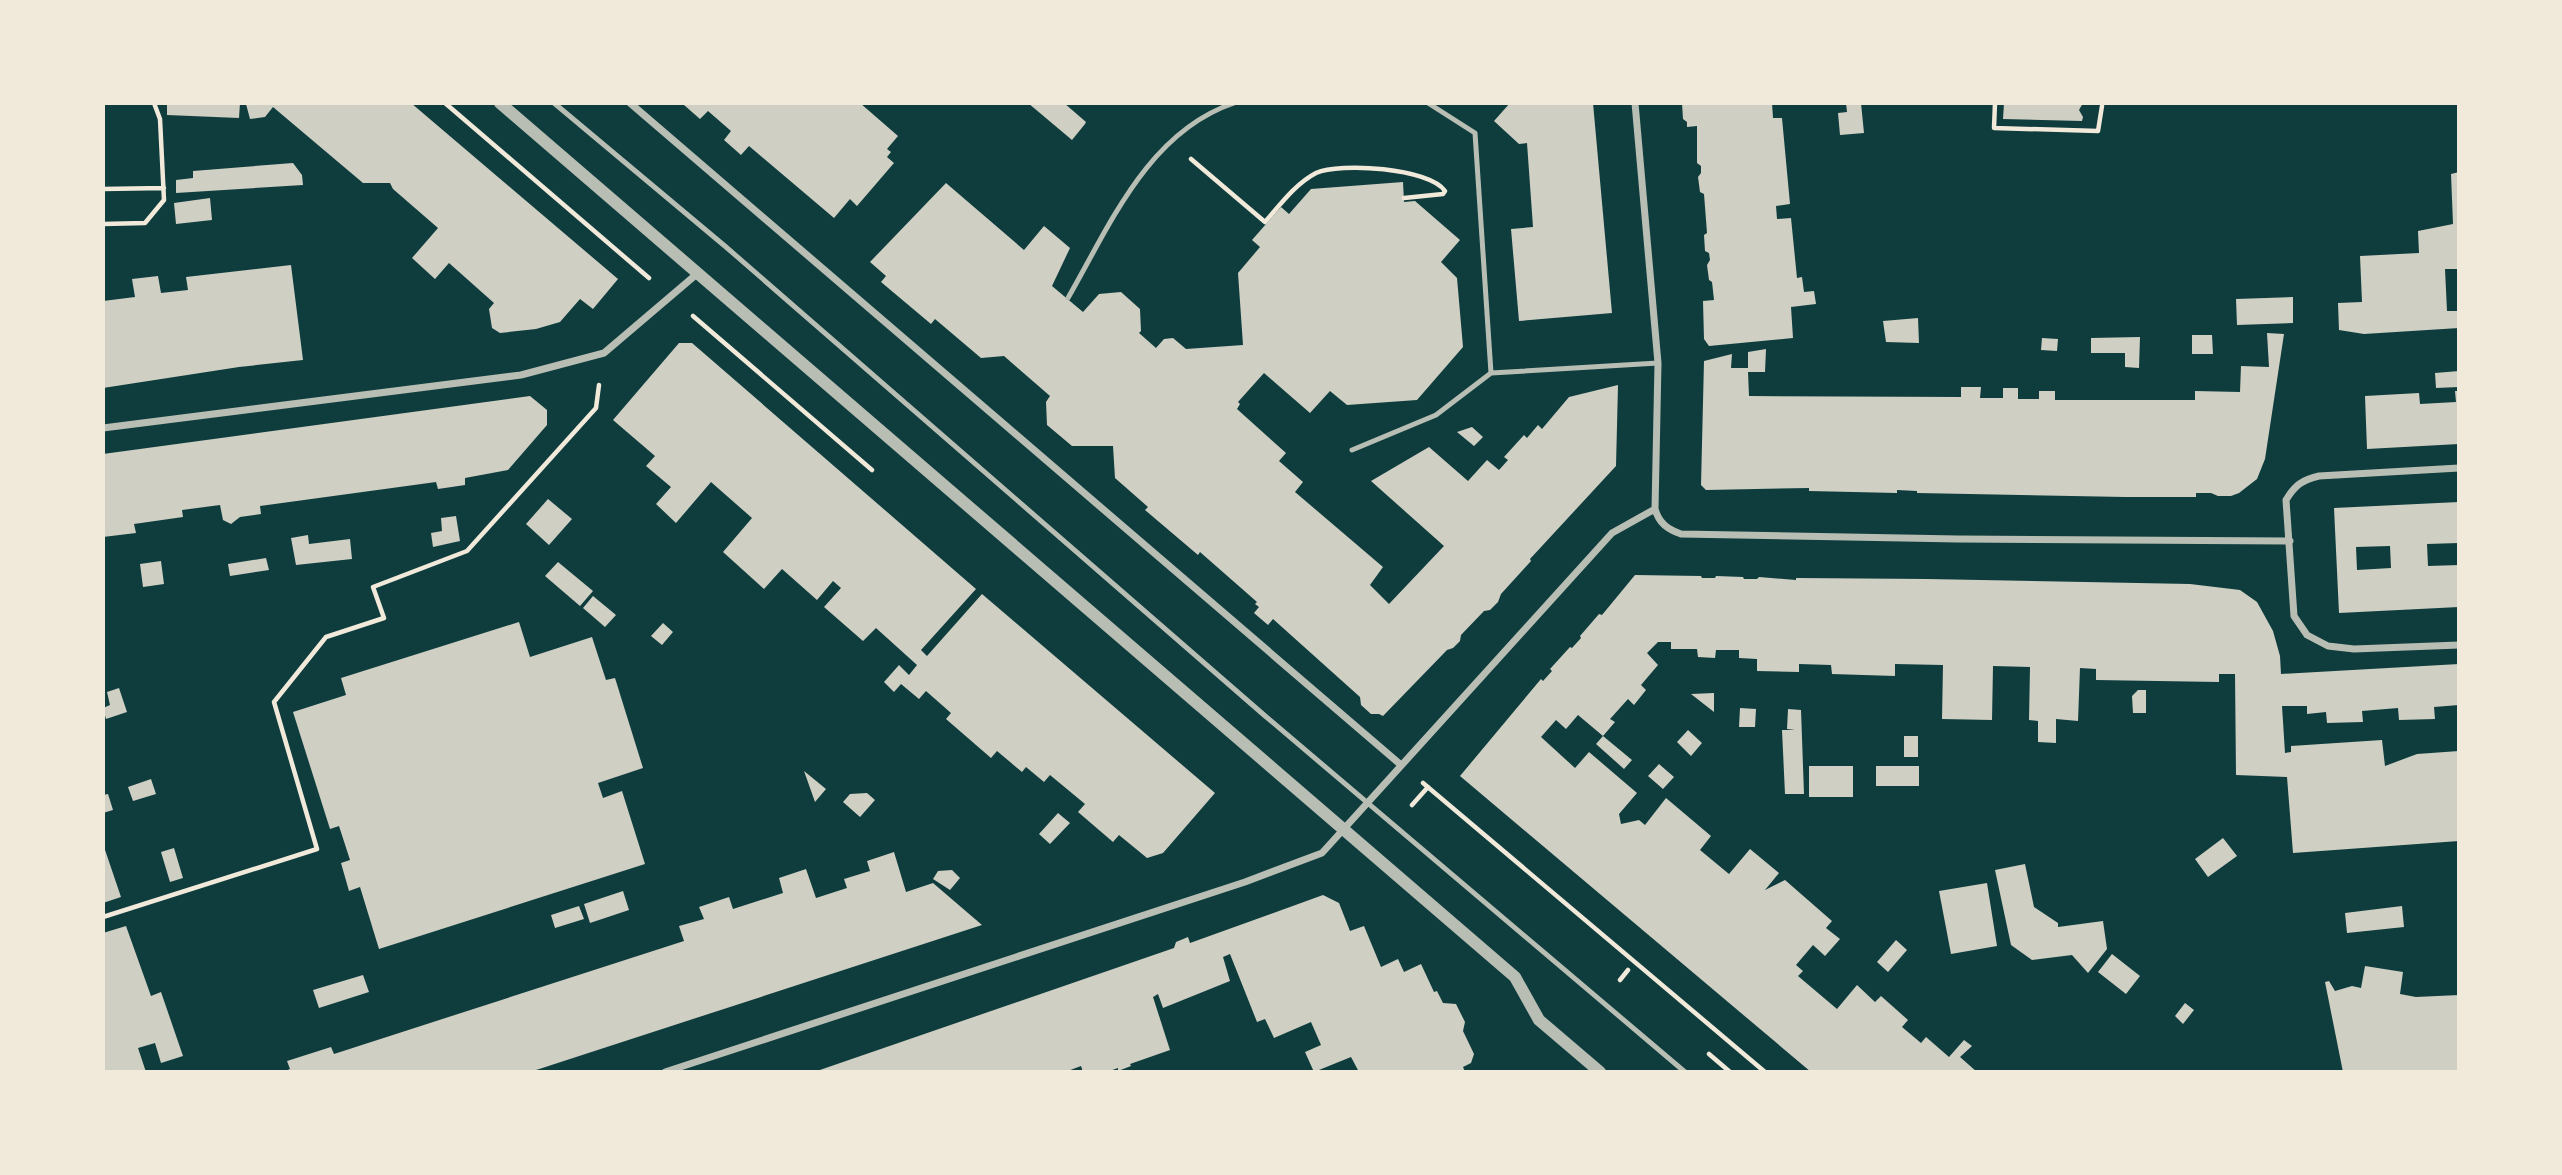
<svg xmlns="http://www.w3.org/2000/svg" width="2562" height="1175" viewBox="0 0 2562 1175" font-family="'Public Sans',sans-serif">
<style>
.building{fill:#cfcfc3;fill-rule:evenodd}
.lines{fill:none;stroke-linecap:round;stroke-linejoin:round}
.path{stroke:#f1e9da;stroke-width:4.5}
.service{stroke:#b8beb3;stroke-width:5}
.minor{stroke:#b8beb3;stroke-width:7}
.tertiary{stroke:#b8beb3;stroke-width:12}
</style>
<rect width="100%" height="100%" fill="#0f3d3e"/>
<path class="building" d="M167,103H240L239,118L167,115Z
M411,103L618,279L593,309L580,299L560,322L536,329L500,333L492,328L489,309L494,303L449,263L435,279L412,258L438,228L393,189L390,183H363L273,107L265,117L250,119L246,104Z
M685,103H860L898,136L887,149L891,152L887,157L894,163L857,206L850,199L834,218L749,146L741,155L724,140L731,131L708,111L700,119L684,105Z
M1028,103H1064L1086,122L1085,124L1072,140Z
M1510,103H1593L1612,313L1519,321L1511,229L1533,227L1527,143L1519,144L1494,121Z
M1682,103H1772L1773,118H1782L1790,204L1776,206L1777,219L1791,218L1797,278L1802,277L1804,292L1814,291L1816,304L1791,307L1793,338L1709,346L1704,339L1703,301L1714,300L1712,282L1709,280L1707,265L1710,260L1709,253L1705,251L1704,235L1707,233L1704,194L1700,192L1698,177L1701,173V166L1697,163V126L1687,127V122L1683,119Z
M1846,103H1861L1864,133L1840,135L1838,113L1847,112Z
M2004,103H2083L2079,110L2083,117L2082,121L2003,119Z
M293,163L302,175L303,185L176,193V180L193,178V171Z
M2459,172V269H2445L2447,311H2459V328L2364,334L2339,330L2338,303L2362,302L2360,256L2419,253L2418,231L2453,224L2451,174Z
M1403,182L1404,202L1415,201L1460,240L1441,262L1457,278L1463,347L1417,400L1347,405L1330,391L1310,413L1264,373L1238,402L1240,404L1237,409L1286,453L1279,461L1303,482L1295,492L1383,567L1370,585L1389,604L1444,546L1371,481L1429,447L1468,481L1487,460L1499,470L1508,460L1504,457L1524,435L1527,438L1538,425L1542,429L1569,397L1618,385L1616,466L1530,559L1531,561L1501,594L1498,602L1490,610L1484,611L1461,635L1460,641L1453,648L1447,650L1383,716L1379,714H1371L1361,705L1360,697L1273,619L1268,625L1254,613L1259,607L1255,604L1257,602L1200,552L1198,555L1145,510L1148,507L1115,478L1113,446H1072L1047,425L1046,402L1050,396L1004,356L981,358L935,319L931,324L881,282L886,276L870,262L946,183L1024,250L1044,226L1070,248L1052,286L1083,312L1099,294L1121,292L1140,309L1141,331L1139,333L1156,348L1164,339L1173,338L1186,349L1243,345L1238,273L1260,247L1252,240L1281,207L1289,214L1311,189Z
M210,198L212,220L176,224L174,203Z
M291,265L303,360L239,367L103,388V301L135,297L132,279L158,276L161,293L188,290L186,277Z
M2293,297V323L2237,325L2236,299Z
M1918,318L1919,343L1886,342L1883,321Z
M2267,333L2284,334L2265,459L2257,479L2239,493L2231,496H2218L2211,493H2196V497H2125L1917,493V491L1897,490V493L1809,491V488L1706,490L1701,485L1704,361L1732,354L1731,368H1748V352L1766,349L1765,372H1748L1749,396L1961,397V387H1981L1980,398H2003V388H2018V399H2039V391H2055V400H2195V391L2240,392L2241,366L2269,367Z
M2192,335H2212L2213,354H2192Z
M2140,337L2139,368L2125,367V353H2091V338Z
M2042,338L2058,339L2057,351L2041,350Z
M679,343H692L976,589L921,650L927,656L982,594L1215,793L1163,853L1147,858L1119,835L1113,842L1078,812L1085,804L1050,775L1044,782L1026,767L1022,772L997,751L991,758L946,719L951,713L926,691L919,699L901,684L894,692L884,682L899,665L909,675L917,665L876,628L863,641L824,607L841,588L833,581L817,600L782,569L764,589L723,552L752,518L711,482L676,523L656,504L671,487L646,466L655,456L613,420Z
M2459,371V387L2436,388L2435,373Z
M2455,391H2459V444L2367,449L2365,396L2419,393L2420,404L2456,402Z
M530,396L547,410V425L508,470L465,478V485L438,489L436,482L260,506L261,514L240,517L231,524L223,520L220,505L182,510L183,517L134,524L136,533L103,537V454Z
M1472,427L1483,437L1474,446L1457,432Z
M548,499L572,519L549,545L526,524Z
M2459,502V543L2427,544L2428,566L2459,565V607L2339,613L2334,508ZM2390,546L2391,568L2357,570L2356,547Z
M456,516L460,541L433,547L431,533L442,531L441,518Z
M308,535L309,544L350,539L352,559L296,565L291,538Z
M266,558L269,570L230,576L228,564Z
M161,561L164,584L143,587L140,564Z
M558,562L593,591L580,606L545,576Z
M1635,575L1701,576L1702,578H1715L1716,576L1743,577L1744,579H1757L1759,577L1796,580V578L1927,579L2190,584L2240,590L2257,602L2273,631L2280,656L2281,674L2459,664V705L2434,707L2435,719L2399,720L2398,708L2362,711L2363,722L2327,723L2326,712L2307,714V706H2282L2285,753L2291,752V746L2382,740L2385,766L2417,754L2459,751V841L2293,853L2287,777L2236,775L2235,674H2219V682L2096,680V669L2080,668L2078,721L2056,719V743L2038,742V721L2029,720L2030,667L1993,666L1992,720L1942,719L1943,665L1895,664V676L1832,674L1831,665L1799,664V672L1757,671V659L1739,658V650H1716L1715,658L1698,657L1697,649H1671V642H1658L1647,653L1658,665L1641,685L1646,690L1634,705L1628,699L1610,719L1615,722L1603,736L1632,760L1624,769L1596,744L1603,736L1578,715L1566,729L1556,720L1541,737L1575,768L1589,752L1637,793L1619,814L1621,824L1639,820L1645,825L1666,798L1711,836L1700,850L1729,874L1750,849L1779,873L1765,890L1785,880L1832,921L1826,928L1840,939L1825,956L1813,945L1796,965L1803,971L1798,976L1837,1009L1857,985L1875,1002L1881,996L1908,1020L1902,1027L1921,1043L1926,1037L1949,1057L1964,1040L1972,1046L1960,1057L1977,1072H1811L1460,776L1541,679L1543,681L1552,671L1550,669L1570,647L1572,648L1581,638L1580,636L1599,614L1602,615Z
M593,596L616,615L605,627L583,608Z
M519,622L530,657L592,637L606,680L615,678L643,768L598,783L603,798L622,791L645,864L379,949L360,887L349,891L341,863L350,860L339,826L330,829L293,712L346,695L341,678Z
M663,623L673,632L662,645L651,636Z
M119,688L127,712L106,719L103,708L110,705L107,692Z
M2138,690H2146V713H2133L2132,696Z
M1714,693V712L1691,694Z
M1740,708L1756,709L1755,727H1739Z
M1788,709L1801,710L1804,794H1785L1782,730H1795L1787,729Z
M1688,730L1702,743L1691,756L1677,742Z
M1904,736H1918V757H1904Z
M1659,764L1674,777L1663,789L1648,776Z
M1809,766H1853V797H1809Z
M1876,766H1919V786H1876Z
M804,771L826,789L815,802Z
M151,779L156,794L133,801L128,787Z
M867,793L875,800L860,817L843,802L850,794Z
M108,794L113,810L103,813V795Z
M1058,813L1070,823L1050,844L1039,834Z
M2223,838L2237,856L2208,877L2195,859Z
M103,844L121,897L103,903Z
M174,848L183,878L170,882L161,852Z
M894,852L906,892L933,883L982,925L530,1072H283L290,1069L287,1061L331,1047L334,1054L684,941L679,926L704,919L699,907L729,897L733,909L783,893L779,878L806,869L816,898L847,888L844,879L870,871L867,861Z
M2025,864L2034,907L2058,923V927L2103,921L2107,949L2088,973L2072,955L2032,960L2011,945L1995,870Z
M952,870L960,878L950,890L933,879L938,871Z
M1987,883L1997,946L1951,954L1939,891Z
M623,891L629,910L590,923L584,904Z
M1323,895L1339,903L1350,931L1364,926L1381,967L1398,959L1404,972L1421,964L1434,992L1437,991L1443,1003L1456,1004L1465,1022L1463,1031L1474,1054L1471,1063L1463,1067L1465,1072H1359L1351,1057L1314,1072L1305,1052L1321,1045L1311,1022L1274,1038L1265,1019L1257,1022L1230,954L1223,957L1230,981L1163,1008L1158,994L1153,997L1170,1050L1130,1064L1131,1066L1118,1071V1068L1107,1072H1083L1081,1066L1065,1072H814L1174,948L1176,942L1188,937L1190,943Z
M579,906L584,919L555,928L551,915Z
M2402,906L2404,927L2347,933L2345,913Z
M126,926L151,996L161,992L183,1056L161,1063L155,1043L138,1048L146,1072H103V933Z
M1896,940L1907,950L1888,972L1877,962Z
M2112,954L2140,976L2126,994L2098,972Z
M2365,966L2403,972L2400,994L2416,997L2459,995V1072H2343L2325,982L2329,981L2335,991L2352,986L2361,988Z
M363,975L369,992L319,1008L313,990Z
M2185,1003L2194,1010L2183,1024L2175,1016Z"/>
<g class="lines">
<path class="path" d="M445,103L649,278
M1995,103L1994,128L2098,131L2102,106
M1191,159L1265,222C1280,205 1295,184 1316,173C1340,162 1429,168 1445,191L1443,194L1404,198
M103,189L164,188
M103,224L145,223L164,200L160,119L154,103
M693,316L872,470
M1423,783L1765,1072
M1412,805L1428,787
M103,917L317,849L274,702L326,637L384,618L373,587L467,551L596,408L599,385
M1620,980L1628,970
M1709,1054L1730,1072"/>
<path class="service" d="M554,103L726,247L1264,715L1685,1072
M1428,103L1475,133L1491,373
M1068,298C1110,225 1148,132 1234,103
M1352,450L1436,415L1491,373L1658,363"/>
<path class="minor" d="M630,103L1401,765
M1635,103L1658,363L1655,509C1659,523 1667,529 1681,534L1958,539L2290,541
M103,428L521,375L604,353L698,273
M2459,468L2319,476C2302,480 2295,485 2286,500L2294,616L2307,635L2328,646L2354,649L2459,645
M665,1072L1245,882L1322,853L1612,533L1655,509"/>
<path class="tertiary" d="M500,103L1515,977L1539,1020L1600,1072"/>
</g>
<rect width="2562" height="1175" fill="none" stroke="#f1e9da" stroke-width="210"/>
</svg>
